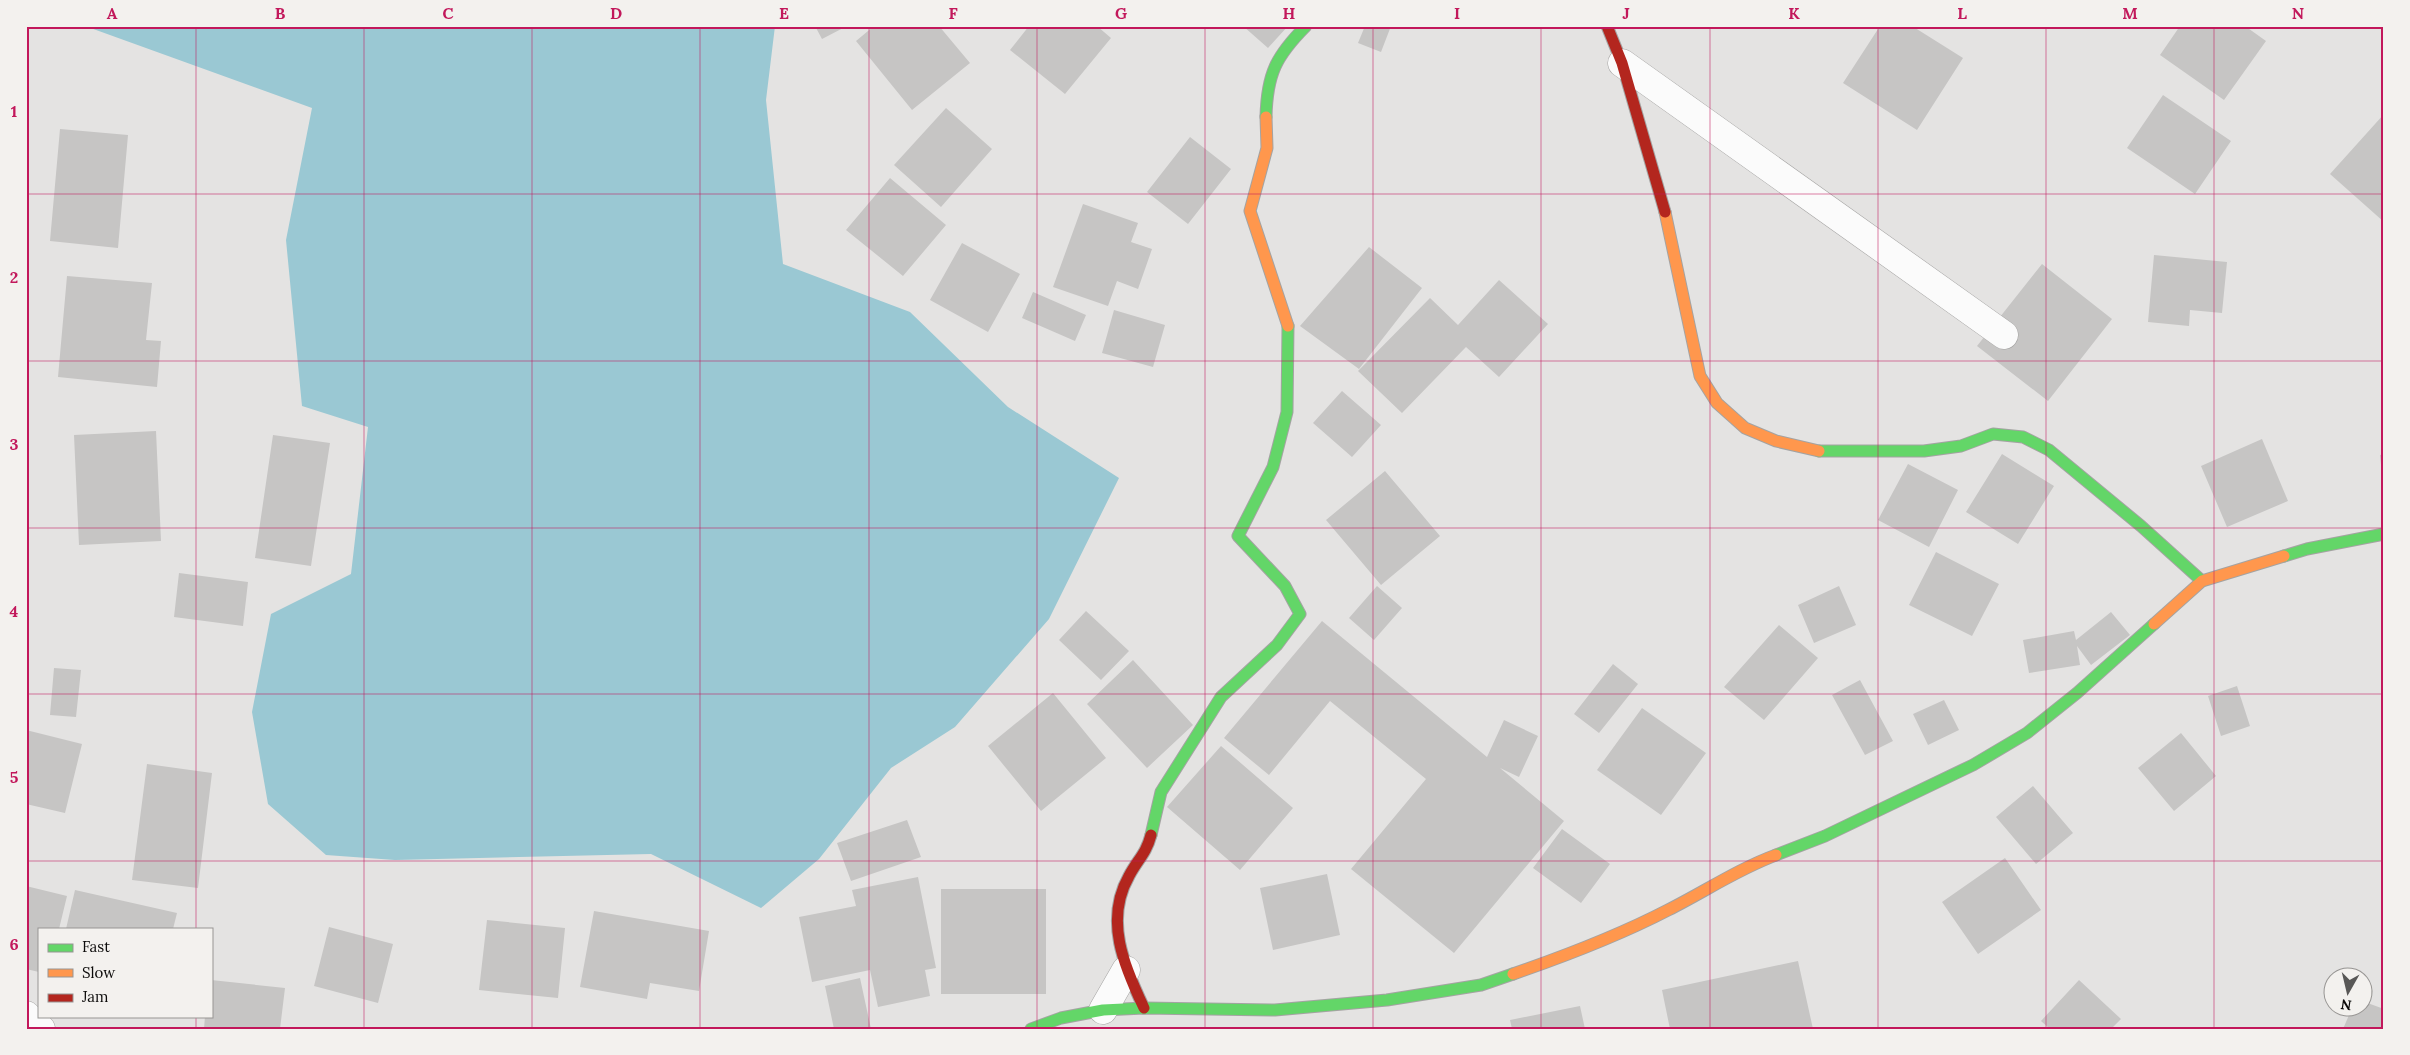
<svg xmlns="http://www.w3.org/2000/svg" width="2410" height="1055" viewBox="0 0 2410 1055" font-family="Lora,serif">
<style>
.water{fill:#9ac8d3}
.building{fill:#c6c5c4}
.lines{fill:none;stroke-linecap:round;stroke-linejoin:round}
.street-casing{stroke:#a4a3a2;stroke-width:29}
.fast-casing{stroke:#a4a3a2;stroke-width:13}
.slow-casing{stroke:#a4a3a2;stroke-width:13}
.jam-casing{stroke:#a4a3a2;stroke-width:13}
.street{stroke:#fbfbfb;stroke-width:28}
.fast{stroke:#63d668;stroke-width:11}
.slow{stroke:#ff974d;stroke-width:11}
.jam{stroke:#b3261e;stroke-width:11}
.grid{fill:none;stroke:#c2185b;stroke-width:1;stroke-opacity:0.55}
.neatline{fill:none;stroke:#c2185b;stroke-width:2}
.grid-label{font-size:16px;text-anchor:middle;font-weight:bold;fill:#c2185b}
</style>
<rect width="100%" height="100%" fill="#e4e3e2"/>
<path class="water" d="M85,26H775L766,100L783,264L910,312L1008,407L1119,478L1049,619L955,727L891,768L819,859L761,908L651,854L395,860L326,855L268,804L252,712L271,614L351,574L368,427L302,406L286,240L312,108Z"/>
<path class="building" d="M815,26H847L822,39Z
M874,26H939L970,63L912,110L856,41Z
M1029,26H1097L1111,38L1065,94L1010,50Z
M1243,26H1288L1268,48Z
M1365,26H1391L1381,52L1358,43Z
M1880,26H1912L1963,58L1917,130L1843,83Z
M2180,26H2245L2266,41L2224,100L2160,55Z
M2163,95L2231,141L2195,194L2127,148Z
M946,108L992,149L941,207L894,165Z
M2384,114V222L2330,174Z
M60,129L128,135L118,248L50,241Z
M1190,137L1231,169L1188,224L1147,192Z
M890,178L946,225L903,276L846,230Z
M1083,204L1138,223L1131,242L1152,249L1138,289L1117,281L1108,306L1053,287Z
M962,243L1020,274L988,332L930,300Z
M1369,247L1422,288L1359,369L1300,326Z
M2154,255L2227,262L2222,313L2190,310L2189,326L2148,322Z
M2042,264L2112,319L2048,401L1977,346Z
M67,276L152,283L146,340L161,341L157,387L58,377Z
M1499,280L1548,324L1499,377L1466,347L1402,413L1358,371L1430,298L1458,325Z
M1033,292L1086,315L1075,341L1022,318Z
M1114,310L1165,325L1153,367L1102,353Z
M1342,391L1381,425L1352,457L1313,423Z
M156,431L161,541L79,545L74,435Z
M273,435L330,443L311,566L255,558Z
M2262,439L2288,501L2227,527L2201,466Z
M2002,454L2054,486L2018,544L1966,512Z
M2384,454V475H2382L2380,455Z
M1908,464L1958,490L1929,547L1878,520Z
M1385,471L1440,536L1381,585L1326,520Z
M1936,552L1999,584L1972,636L1909,605Z
M179,573L248,582L243,626L174,617Z
M1377,586L1402,608L1374,640L1349,618Z
M1839,586L1856,625L1814,643L1798,605Z
M1086,611L1129,651L1101,680L1059,640Z
M2111,612L2130,635L2091,665L2077,646L2080,665L2029,673L2023,640L2074,631L2076,640Z
M1322,621L1487,757L1504,720L1538,736L1519,777L1500,768L1564,821L1454,953L1351,869L1426,779L1330,701L1269,775L1224,738Z
M1779,625L1818,658L1764,720L1724,687Z
M1133,660L1193,725L1147,768L1087,704Z
M1613,664L1638,684L1599,733L1574,714Z
M54,668L81,670L76,717L50,715Z
M1860,680L1893,741L1865,755L1832,695Z
M2237,686L2250,726L2221,736L2208,696Z
M1053,693L1106,758L1041,811L988,746Z
M1944,700L1959,730L1928,745L1913,714Z
M1642,708L1706,753L1661,815L1597,770Z
M26,730L82,744L65,813L26,804Z
M2181,733L2216,776L2174,811L2138,768Z
M1221,746L1293,808L1240,870L1167,807Z
M147,764L212,773L198,888L132,880Z
M2033,786L2073,833L2036,864L1996,817Z
M907,820L921,857L851,881L837,843Z
M1562,829L1610,864L1581,903L1533,868Z
M2005,858L2041,910L1978,954L1942,902Z
M1327,874L1340,935L1273,950L1260,888Z
M918,877L936,968L925,970L930,996L878,1007L870,970L812,982L799,917L856,906L852,890Z
M26,886L67,896L59,929H39V972L26,969Z
M941,889H1046V994H941Z
M75,890L177,913L173,929H66Z
M594,911L709,931L699,991L650,983L647,999L580,987Z
M487,920L565,928L558,998L479,990Z
M329,927L393,944L378,1003L314,986Z
M1798,961L1813,1029H1670L1662,990Z
M860,978L871,1029H834L825,986Z
M211,980L285,988L280,1029H204L205,1016H211Z
M2079,980L2121,1019L2111,1029H2050L2041,1021Z
M2362,1001L2384,1009V1029H2343L2352,1008H2362Z
M1580,1006L1585,1029H1512L1510,1020Z"/>
<g class="lines">
<defs>
<path id="street" d="M1622,63L2004,335
M1103,1010L1126,970
M26,1015L41,1029"/>
<path id="fast" d="M1266,117C1267,74 1276,56 1306,26
M1819,451H1924L1961,446L1993,434L2023,437L2049,450L2141,526L2202,581
M2284,556L2307,549L2384,534
M1151,835L1161,792L1221,697L1277,645L1300,614L1285,586L1238,536L1273,467L1287,412L1288,326
M1776,855L1825,836L1973,765L2027,733L2077,693L2154,624
M1031,1029L1061,1018L1103,1010L1144,1008L1275,1010L1387,1000L1481,985L1513,974"/>
<path id="slow" d="M1266,117L1267,148L1250,211L1288,326
M1665,212L1700,376L1717,403L1745,428L1776,441L1819,451
M2154,624L2202,581L2284,556
M1513,974C1565,956 1618,936 1668,910C1704,892 1738,869 1776,855"/>
<path id="jam" d="M1607,26L1622,63L1665,212
M1144,1008C1124,966 1104,920 1129,876C1138,859 1146,854 1151,835"/>
</defs>
<use href="#street" class="street-casing"/>
<use href="#fast" class="fast-casing"/>
<use href="#slow" class="slow-casing"/>
<use href="#jam" class="jam-casing"/>
<use href="#street" class="street"/>
<use href="#fast" class="fast"/>
<use href="#slow" class="slow"/>
<use href="#jam" class="jam"/>
</g>
<path class="grid" d="M196,26V929M364,26V1029M532,26V1029M700,26V1029M869,26V1029M1037,26V1029M1205,26V1029M1373,26V1029M1541,26V1029M1710,26V1029M1878,26V1029M2046,26V1029M2214,26V1029M26,194H2384M26,361H2384M26,528H2384M26,694H2384M26,861H2384M196,1016V1029"/>
<rect width="2410" height="1055" fill="none" stroke="#f3f1ee" stroke-width="55"/>
<rect x="38" y="928" width="175" height="90" fill="#f3f1ee" stroke="#979593"/>
<rect x="48" y="944" width="25" height="8" fill="#63d668" stroke="#979593"/>
<text x="82" y="952" font-size="15" fill="#0c0b0a">Fast</text>
<rect x="48" y="969" width="25" height="8" fill="#ff974d" stroke="#979593"/>
<text x="82" y="978" font-size="15" fill="#0c0b0a">Slow</text>
<rect x="48" y="994" width="25" height="8" fill="#b3261e" stroke="#979593"/>
<text x="82" y="1002" font-size="15" fill="#0c0b0a">Jam</text>
<g transform="translate(2348 992) rotate(188)"><circle r="24" fill="#f3f1ee" stroke="#979593"/>
<path d="M0-4L9 19L0 12L-9 19Z" fill="#585756"/>
<text y="-8" font-size="14" font-weight="bold" text-anchor="middle" fill="#0c0b0a">N</text>
</g>
<rect x="28" y="28" width="2354" height="1000" class="neatline"/>
<g class="grid-label">
<text x="112" y="19">A</text>
<text x="280" y="19">B</text>
<text x="448" y="19">C</text>
<text x="616" y="19">D</text>
<text x="784" y="19">E</text>
<text x="953" y="19">F</text>
<text x="1121" y="19">G</text>
<text x="1289" y="19">H</text>
<text x="1457" y="19">I</text>
<text x="1626" y="19">J</text>
<text x="1794" y="19">K</text>
<text x="1962" y="19">L</text>
<text x="2130" y="19">M</text>
<text x="2298" y="19">N</text>
<text x="14" y="117">1</text>
<text x="14" y="283">2</text>
<text x="14" y="450">3</text>
<text x="14" y="617">4</text>
<text x="14" y="783">5</text>
<text x="14" y="950">6</text>
</g>
</svg>
